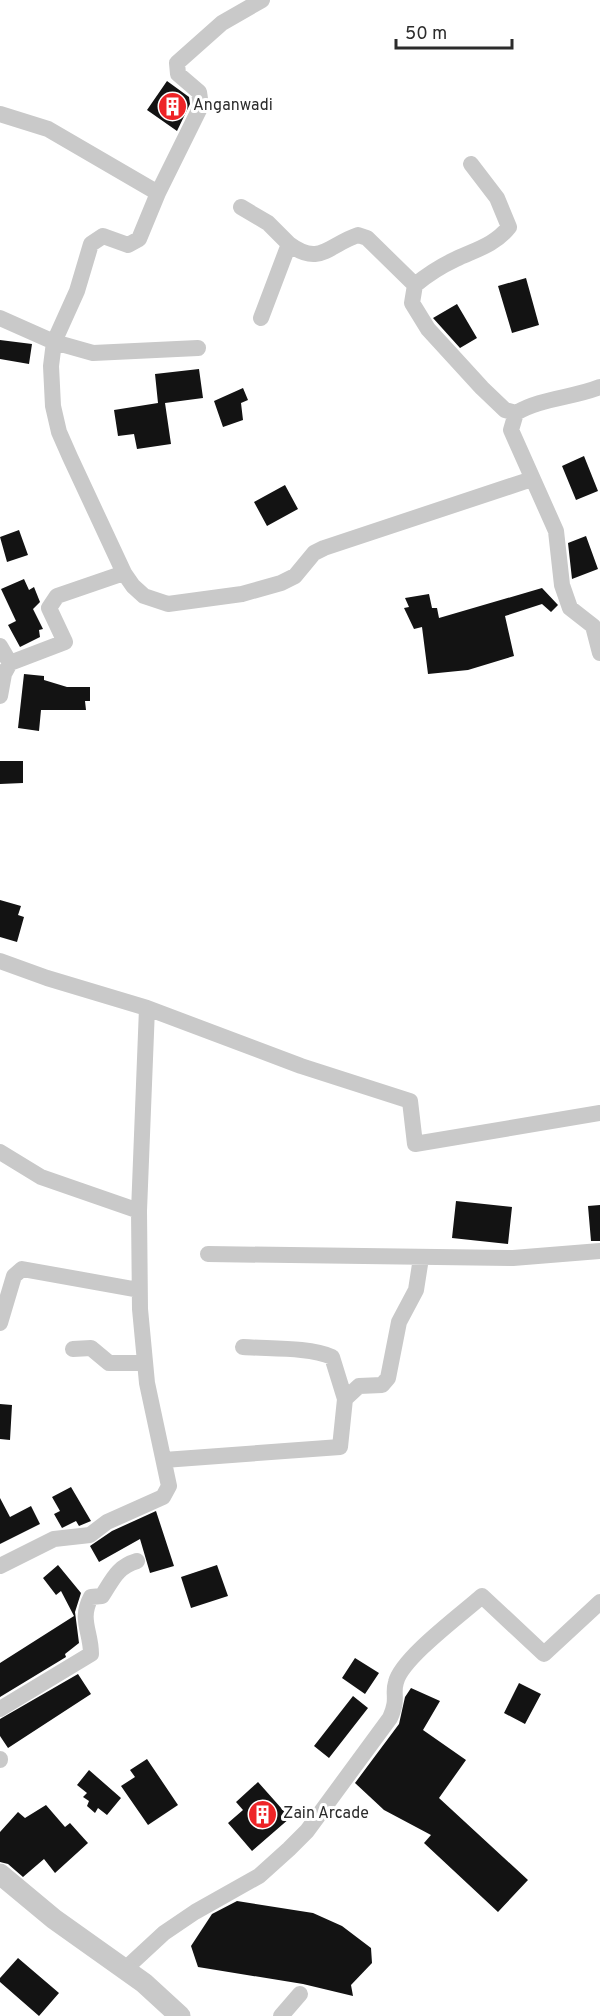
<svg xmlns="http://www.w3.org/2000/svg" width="600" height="2016" viewBox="0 0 600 2016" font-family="Overpass,sans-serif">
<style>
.building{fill:#131313}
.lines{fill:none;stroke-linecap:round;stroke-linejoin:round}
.minor{stroke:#c9c9c9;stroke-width:16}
.tertiary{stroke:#c9c9c9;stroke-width:21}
.labels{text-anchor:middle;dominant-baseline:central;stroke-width:6;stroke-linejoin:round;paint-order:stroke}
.poi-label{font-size:16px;fill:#2c2c2c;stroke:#fff;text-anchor:start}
</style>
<rect width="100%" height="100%" fill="#fff"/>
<path class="building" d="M167,81L189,97L190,104L177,131L147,110Z
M526,278L539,325L512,333L498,286Z
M457,304L477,338L460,348L433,318Z
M0,340L32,344L29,364L0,359Z
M199,369L203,398L165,403L171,444L137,449L134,434L118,436L114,410L158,403L155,374Z
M243,388L248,400L241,403L243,420L223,427L214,401Z
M584,456L598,491L576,500L562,466Z
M285,485L298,509L267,526L254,502Z
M19,530L28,555L7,562L0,537Z
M586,536L598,569L572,579L568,543Z
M24,579L29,590L34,587L40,602L33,609L43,629L39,630L40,637L20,647L8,625L16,621L1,589Z
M542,588L558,605L551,612L542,604L505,616L514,656L468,670L428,674L422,627L414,629L404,608L409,607L405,598L429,594L432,608H437L439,618Z
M24,674L44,676V680L67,687H90V701H85L86,710H41L39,731L18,728Z
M0,761H23V783L0,784Z
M0,900L21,906L18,915L24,917L17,942L0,937Z
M456,1201L512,1207L508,1244L452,1238Z
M600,1205V1241H591L588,1206Z
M0,1404L12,1405L10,1440L0,1439Z
M71,1487L91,1521L79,1526L76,1521L62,1528L54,1514L60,1511L52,1497Z
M0,1498L10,1517L31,1506L40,1524L0,1544Z
M156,1511L174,1566L150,1573L140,1539L99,1562L90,1546L112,1531Z
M58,1565L81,1593L75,1612L79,1643L65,1654L66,1657L0,1697V1663L74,1616L61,1591L56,1595L43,1578Z
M217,1565L228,1596L191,1608L181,1577Z
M355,1658L379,1673L365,1694L342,1678Z
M78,1674L91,1694L8,1748L0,1736V1719Z
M519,1683L541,1694L525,1724L504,1713Z
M411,1688L440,1701L423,1730L466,1760L439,1798L528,1880L498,1912L424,1843L431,1835L384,1810L355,1783L399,1724L405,1697Z
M353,1696L368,1708L329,1758L314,1746Z
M147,1759L178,1805L148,1825L121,1786L135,1777L130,1770Z
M89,1770L121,1798L107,1815L98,1808L95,1813L87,1806L89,1801L83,1797L87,1793L77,1785Z
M258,1782L290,1818L252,1851L228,1823L243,1810L236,1802Z
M46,1805L65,1827L70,1823L88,1843L55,1873L44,1859L23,1877L8,1864L0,1862V1832L18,1812L25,1818Z
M237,1901L313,1913L342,1926L371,1948L372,1963L351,1985L353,1996L303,1984L198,1967L191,1946L212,1914Z
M18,1958L59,1993L39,2016L0,1982V1978Z"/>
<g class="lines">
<path class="minor" d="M262,0L222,23L177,63L178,74L199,92L201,106L158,193L139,239L128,245L103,236L91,244L77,291L54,342L51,366L53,406L59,432L70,457L124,573L133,586L144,596L168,604L242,594L281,583L295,576L314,553L324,548L532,479
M0,114L48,129L158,193
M471,164L497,198L509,227C495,245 475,250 456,259C441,266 427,275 415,285L412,303L428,329L482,388L505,410L516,413
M241,207L268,223L289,244L261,318
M289,244C320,267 328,245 358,235L367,238L415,285
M0,318L54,342L93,353L198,348
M600,387C573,398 541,398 516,413L511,430L556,531L562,585L570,608L593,626L600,653
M0,646L10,663L4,674L0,696
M10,663L65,642L49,608L57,596L124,573
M0,961L47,978L147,1008L301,1066L410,1101L415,1144L600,1113
M0,1152L41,1177L139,1211
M208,1254L513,1258L600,1251
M0,1323L14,1276L22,1269L139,1290
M243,1347C271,1349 309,1347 332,1357L345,1399
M73,1349L91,1348L109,1363H145
M164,1460L340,1447L345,1399L359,1386L382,1385L388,1378L399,1322L416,1290L421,1258
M0,1566L54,1539L90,1535L107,1522L163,1497L169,1486L147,1383L140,1309L139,1211L147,1008
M0,1709L91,1654C91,1631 79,1620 91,1597L102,1596C113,1579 117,1567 137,1561
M0,1759V1760
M124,1970L164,1933L195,1912L259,1876L289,1849L307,1831L390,1718C399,1698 392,1695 396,1682C402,1658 462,1614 482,1596L544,1654L600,1602
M281,2016L300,1994"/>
<path class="tertiary" d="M0,1874L54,1919L144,1983L180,2016"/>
</g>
<defs>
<symbol id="building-disc" viewBox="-11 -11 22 22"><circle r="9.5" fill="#ee2427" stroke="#fff"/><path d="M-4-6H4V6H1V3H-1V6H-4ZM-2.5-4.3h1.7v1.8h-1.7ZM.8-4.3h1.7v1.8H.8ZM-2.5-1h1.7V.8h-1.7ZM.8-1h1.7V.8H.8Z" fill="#fff"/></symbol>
</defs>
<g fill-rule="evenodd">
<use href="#building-disc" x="156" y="90" width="33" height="33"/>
<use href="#building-disc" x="246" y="1798" width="33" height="33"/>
</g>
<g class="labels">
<g class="poi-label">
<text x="193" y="106">Anganwadi</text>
<text x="283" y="1814">Zain Arcade</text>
</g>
</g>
<path d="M396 39v9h116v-9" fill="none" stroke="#2c2c2c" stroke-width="3"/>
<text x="405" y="39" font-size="18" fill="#2c2c2c" stroke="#ffffff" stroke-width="4.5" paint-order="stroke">50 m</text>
</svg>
